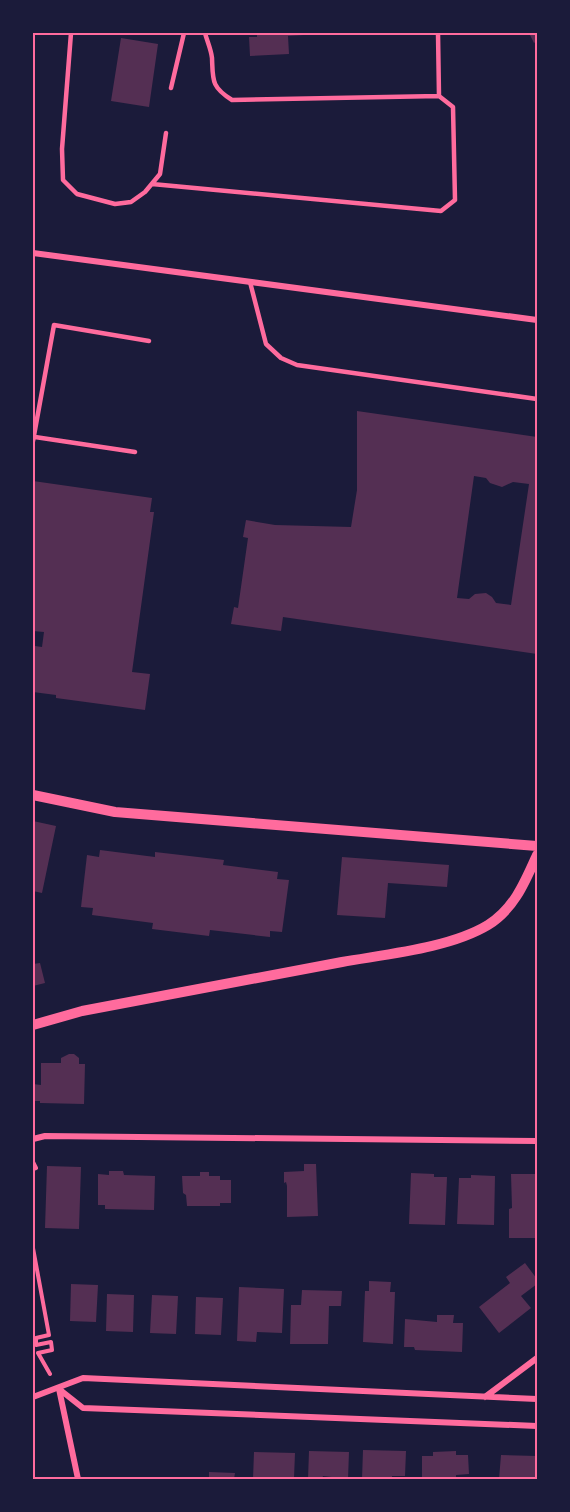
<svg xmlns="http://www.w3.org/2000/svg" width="570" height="1512" viewBox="0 0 570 1512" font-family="'Noto Sans',sans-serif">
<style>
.building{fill:#542f53;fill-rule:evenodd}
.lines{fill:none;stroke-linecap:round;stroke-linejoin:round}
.path{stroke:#ff6b9d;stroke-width:4}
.service{stroke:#ff6b9d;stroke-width:4.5}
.minor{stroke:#ff6b9d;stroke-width:6}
.tertiary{stroke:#ff6b9d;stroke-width:10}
.neatline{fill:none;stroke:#ff6b9d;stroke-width:2}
</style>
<rect width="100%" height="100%" fill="#1b1b3a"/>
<path class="building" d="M257,33H304V35L288,36L289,54L250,56L249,37H257Z
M529,33H537V41L534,43Z
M121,38L158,44L149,107L111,101Z
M357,411L537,437V654L283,617L281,631L231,624L234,607L238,608L248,538L243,537L246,520L275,525L351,527L357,490ZM474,476L486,478L490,483L502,487L513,482L529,484L511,605L496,603L492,597L486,593L475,594L469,599L457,598Z
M33,481L152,498L150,512H154L132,672L150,674L145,710L56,698V695L33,692L35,646L42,647L44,632L33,631Z
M33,821L56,826L42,893L33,891Z
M100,850L155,857V852L224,860L223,865L278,872L277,879L289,880L282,932L270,931V937L210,930L209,936L152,929L153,923L92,915L93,908L81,907L87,855L99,857Z
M342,857L449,865L447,887L388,883L385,918L337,915Z
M40,963L45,983L33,986V964Z
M69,1054H74L79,1058V1064H85L84,1104L40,1103V1101H33V1084L41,1085V1063H61V1058Z
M304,1164H316L318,1216L287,1217V1186L286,1182L284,1183V1172L304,1171Z
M47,1166L81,1167L79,1229L45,1228Z
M109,1171H123L124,1175L155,1176L154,1210L105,1209V1205H98V1174L109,1175Z
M200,1172H209V1176H220V1180H231V1203H220V1206H187L186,1195L183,1193L182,1176H200Z
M411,1173L434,1174V1177H447L445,1225L409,1224Z
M511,1174H537V1238H509V1209L512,1208Z
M471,1175L495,1176L494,1225L457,1224L459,1178H471Z
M525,1263L537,1279V1284L521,1296L531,1308L499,1333L479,1307L510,1283L506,1277Z
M369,1281L391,1282L390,1292H395L393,1344L363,1342L365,1291H369Z
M71,1284L98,1285L96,1322L70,1321Z
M239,1287L284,1289L282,1333L257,1332L256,1342L237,1341Z
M302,1290L342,1291L341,1306H329L328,1344H290L291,1305H301Z
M107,1294L134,1295L133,1332L106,1331Z
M152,1295L178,1296L176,1334L150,1333Z
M196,1297L223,1298L221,1335L195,1334Z
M437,1315H454L453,1323H463L462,1352L415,1350L414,1347H404L405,1319L437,1322Z
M363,1450L406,1451L405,1476H392V1479H362Z
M309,1451L349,1452L348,1479L323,1476L322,1479H308Z
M456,1451V1455H468L469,1474L456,1475V1479H422V1456H433V1452Z
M254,1452L295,1453L294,1478L268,1477V1479H253Z
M501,1455L537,1456V1479H499Z
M209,1472L235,1473L234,1479H209Z"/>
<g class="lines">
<path class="path" d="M33,1162L36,1168L33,1169
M33,1248L49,1335L36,1338V1345L51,1342L52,1350L38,1353L50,1374"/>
<path class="service" d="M71,33L62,149L63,180L77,194L115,204L131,202L145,192L160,174L166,133
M438,33L439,96
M171,88L184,33
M152,184L441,211L455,200L453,107L439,96L232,100C211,87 213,80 212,58C211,49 207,41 205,33
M250,282L266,344L281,358L297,365L537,399
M35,437L135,452
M33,441L54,325L149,341"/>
<path class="minor" d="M33,253L537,320
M33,1139L45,1136L537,1141
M59,1389L83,1408L537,1426
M59,1389L78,1479
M33,1397L83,1378L537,1399
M485,1397L537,1358"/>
<path class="tertiary" d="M33,795L115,812L537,846
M33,1025L82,1011C169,995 256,979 342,962C387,954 450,948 488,925C514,909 525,882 537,855"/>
</g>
<rect width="570" height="1512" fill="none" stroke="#1b1b3a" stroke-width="69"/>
<rect x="34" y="34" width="502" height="1444" class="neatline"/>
</svg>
